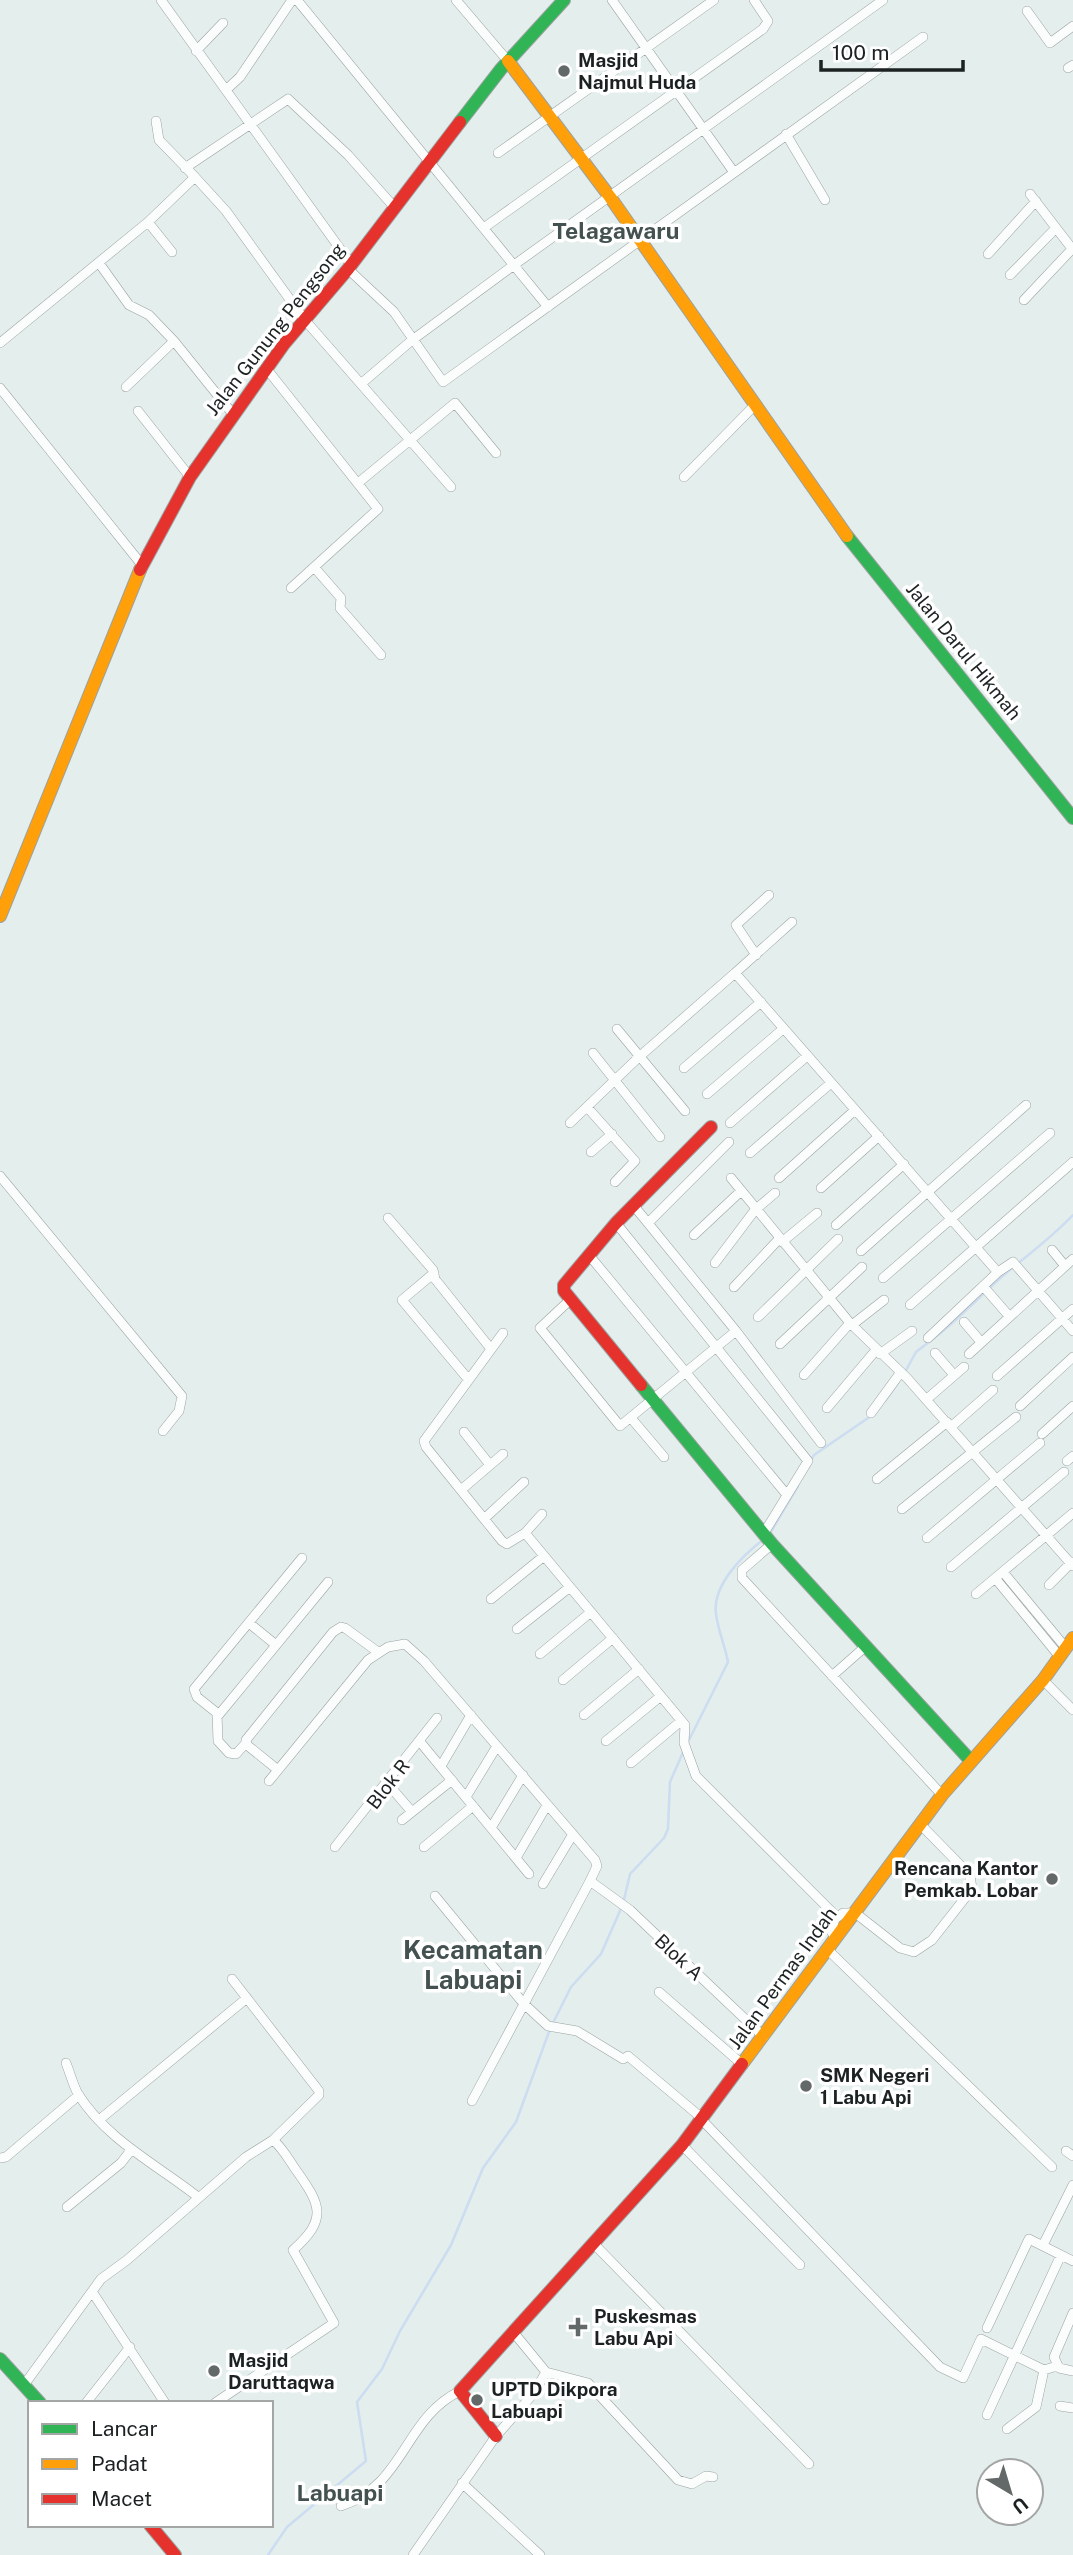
<svg xmlns="http://www.w3.org/2000/svg" width="1073" height="2555" viewBox="0 0 1073 2555" font-family="'Public Sans',sans-serif">
<style>
.lines{fill:none;stroke-linecap:round;stroke-linejoin:round}
.stream{stroke:#ccdcf1;stroke-width:2.5}
.street-casing{stroke:#9ba2a1;stroke-width:10}
.fast-casing{stroke:#9ba2a1;stroke-width:14}
.slow-casing{stroke:#9ba2a1;stroke-width:14}
.jam-casing{stroke:#9ba2a1;stroke-width:14}
.street{stroke:#fbfcfc;stroke-width:9}
.fast{stroke:#30b455;stroke-width:12}
.slow{stroke:#ff9f0a;stroke-width:12}
.jam{stroke:#e5322d;stroke-width:12}
.poi-dot{fill:#626968;stroke:#fff;stroke-width:2.5}
.labels{text-anchor:middle;dominant-baseline:central;stroke-width:7;stroke-linejoin:round;paint-order:stroke}
.poi-label{font-size:19px;font-weight:bold;fill:#1c2121;stroke:#fff;text-anchor:start}
.street-label{font-size:19px;fill:#1c2121;stroke:#fff}
.quarter-label{font-size:23px;font-weight:bold;fill:#435150;stroke:#fff}
.district-label{font-size:26px;font-weight:bold;fill:#435150;stroke:#fff}
</style>
<rect width="100%" height="100%" fill="#e4eeec"/>
<g class="lines">
<path class="stream" d="M934,1338C962,1317 984,1291 1011,1269C1033,1251 1053,1236 1073,1215
M905,1372L916,1352L929,1342
M885,1401L898,1383
M810,1462L814,1455L871,1416
M769,1535L798,1486
M687,1744L728,1662C725,1646 718,1630 716,1614C712,1585 743,1555 764,1539
M553,2023L571,1987L601,1954L623,1904L630,1874L664,1838L668,1829L670,1782L684,1750
M268,2555L287,2527L366,2461L357,2402L382,2369L400,2331L451,2245L483,2168L516,2122L550,2029"/>
<defs>
<path id="street" d="M161,0L351,264
M297,0L548,307
M456,0L508,61
M612,0L733,171
M1027,11L1050,43L1073,26
M196,51L223,23
M1068,68L1073,65
M227,89L240,77L292,0
M156,121L159,140L195,177
M786,134L825,200
M498,153L714,0
M185,168L288,99L348,155L395,208
M1030,194L1073,250
M148,222L172,252
M485,227L763,29L768,21L754,0
M988,254L1036,201
M99,263L129,305L149,315L174,341L232,413
M348,269L394,312L443,382L923,37
M1010,275L1056,228
M1024,300L1073,248
M0,343L148,222L195,177L226,211L304,319L451,487
M266,368L378,509L291,588
M362,383L411,341L514,265L883,0
M126,387L174,341
M0,388L142,565
M138,411L190,477
M684,477L754,406
M358,483L455,403L496,453
M314,567L341,598L340,608L381,655
M756,955L736,925L769,895
M735,973L792,922
M617,1029L685,1111
M593,1053L660,1137
M684,1068L761,1002
M707,1094L783,1029
M587,1107L635,1161L615,1182
M570,1123L639,1057L735,973L995,1269L998,1272L1013,1262L1073,1331
M730,1123L807,1056
M591,1152L612,1134
M750,1153L831,1083
M0,1176L182,1396L179,1411L163,1431
M731,1178L850,1323L907,1378L1073,1566
M779,1178L855,1110
M821,1188L879,1136
M634,1206L736,1331
M388,1218L433,1270L435,1279L491,1349
M616,1223L808,1461L764,1533
M648,1223L729,1142
M836,1225L904,1164
M694,1235L741,1191
M782,1242L817,1213
M1052,1250L1065,1266
M861,1251L1026,1105
M589,1255L787,1495
M715,1263L755,1210L775,1193
M434,1273L402,1300L468,1379
M883,1278L1050,1133
M983,1286L1009,1316
M734,1287L780,1238
M571,1299L540,1328L620,1426L736,1331L821,1443
M910,1305L1073,1162
M758,1317L838,1239
M964,1322L981,1342
M852,1325L884,1300
M503,1333L424,1441L426,1447L502,1541L507,1544L525,1533L542,1514
M928,1338L998,1272
M780,1344L862,1267
M935,1353L954,1375
M880,1354L912,1331
M969,1354L1073,1259
M804,1375L850,1323
M997,1376L1073,1309
M927,1399L964,1367
M1020,1406L1073,1357
M827,1408L876,1350
M871,1413L901,1372
M631,1418L664,1457
M952,1426L993,1390
M464,1432L490,1465
M1042,1434L1073,1406
M1067,1461L1073,1456
M877,1479L947,1422
M461,1490L503,1454
M902,1509L1016,1417
M484,1519L524,1482
M525,1533L685,1725L684,1743L696,1776L837,1917
M927,1538L1040,1443
M772,1544L742,1570V1578L942,1795
M951,1567L1064,1472
M1003,1572L1066,1648
M995,1578L1060,1657
M1049,1585L1072,1562
M976,1594L1073,1513
M491,1599L544,1556
M249,1623L276,1645
M517,1629L570,1587
M540,1654L591,1612
M832,1676L866,1646
M563,1680L613,1638
M1043,1680L1073,1710
M584,1715L639,1669
M217,1717L328,1582
M606,1741L661,1696
M246,1743L236,1754L229,1753L218,1741L217,1713L197,1697L194,1689L302,1558
M421,1743L529,1874
M631,1763L681,1721
M441,1766L471,1715
M278,1770L247,1745L246,1740L333,1632L341,1627L345,1628L378,1652
M269,1781L368,1660L388,1647L405,1644L424,1661L595,1860L597,1866L590,1881L472,2101
M388,1784L412,1812
M466,1797L497,1746
M402,1820L452,1780
M491,1828L523,1775
M335,1847L437,1718
M424,1847L473,1806
M516,1858L547,1805
M590,1881L630,1910L764,2037
M543,1884L573,1834
M435,1896L524,2004L548,2026L577,2031L623,2059L628,2056L703,2119
M854,1912L900,1948L914,1952L932,1940L972,1889L970,1875L921,1825
M835,1937L831,1931L835,1919L843,1913H853
M827,1949L1052,2167
M232,1979L319,2091V2095L273,2140
M659,1992L743,2065
M66,2063C70,2073 73,2085 78,2094C107,2140 156,2164 198,2197
M99,2120L247,1998
M702,2120L940,2367L963,2378L981,2339L1044,2370L1057,2366
M682,2145L800,2265
M1066,2151L1073,2156
M0,2158L6,2157L79,2095
M67,2207L121,2163L131,2150
M594,2244L809,2464
M1043,2245L1073,2185
M93,2293L165,2403
M1073,2313L1054,2357L1059,2368L1073,2371
M987,2328L1029,2239L1073,2261
M514,2333L546,2372
M546,2372L588,2383L678,2480L692,2484L706,2476L713,2477
M24,2385L101,2279L127,2260L246,2157L273,2140C282,2147 289,2160 296,2170C321,2205 328,2219 293,2250L334,2323L215,2403
M86,2403L130,2347
M1060,2406L1073,2408
M987,2415L1061,2255
M1007,2429L1036,2407L1044,2370
M462,2483L540,2555
M341,2506C405,2485 404,2418 460,2391
M413,2555L496,2436L534,2393L546,2372"/>
<path id="fast" d="M460,122L501,69L564,0
M847,536L1073,818
M641,1385L772,1544L970,1760
M0,2359L40,2403"/>
<path id="slow" d="M508,61L610,197L847,536
M0,916L140,570
M742,2064L942,1795L1043,1680L1073,1638"/>
<path id="jam" d="M140,570L190,477L284,344L348,269L460,122
M641,1385L564,1291V1285L616,1223L711,1127
M496,2436L460,2391L682,2145L742,2064
M150,2525L175,2555"/>
</defs>
<use href="#street" class="street-casing"/>
<use href="#fast" class="fast-casing"/>
<use href="#slow" class="slow-casing"/>
<use href="#jam" class="jam-casing"/>
<use href="#street" class="street"/>
<use href="#fast" class="fast"/>
<use href="#slow" class="slow"/>
<use href="#jam" class="jam"/>
</g>
<g class="poi-dot">
<circle cx="564" cy="71" r="7"/>
<circle cx="1052" cy="1879" r="7"/>
<circle cx="806" cy="2086" r="7"/>
<path d="M574.5 2316.5h7v7h7v7h-7v7h-7v-7h-7v-7h7z"/>
<circle cx="214" cy="2371" r="7"/>
<circle cx="477" cy="2400" r="7"/>
</g>
<g class="labels">
<g class="poi-label">
<text x="578" y="60">Masjid<tspan x="578" dy="22">Najmul Huda</tspan></text>
<text x="1038" y="1868" text-anchor="end">Rencana Kantor<tspan x="1038" dy="22">Pemkab. Lobar</tspan></text>
<text x="820" y="2075">SMK Negeri<tspan x="820" dy="22">1 Labu Api</tspan></text>
<text x="594" y="2316">Puskesmas<tspan x="594" dy="22">Labu Api</tspan></text>
<text x="228" y="2360">Masjid<tspan x="228" dy="22">Daruttaqwa</tspan></text>
<text x="491" y="2389">UPTD Dikpora<tspan x="491" dy="22">Labuapi</tspan></text>
</g>
<g class="street-label">
<text transform="translate(275 329) rotate(-52)">Jalan Gunung Pengsong</text>
<text transform="translate(964 651) rotate(51)">Jalan Darul Hikmah</text>
<text transform="translate(388 1784) rotate(-52)">Blok R</text>
<text transform="translate(679 1957) rotate(43)">Blok A</text>
<text transform="translate(782 1978) rotate(-54)">Jalan Permas Indah</text>
</g>
<g class="quarter-label">
<text x="616" y="230">Telagawaru</text>
<text x="340" y="2492">Labuapi</text>
</g>
<g class="district-label">
<text x="473" y="1949">Kecamatan<tspan x="473" dy="30">Labuapi</tspan></text>
</g>
</g>
<rect x="28" y="2401" width="245" height="126" fill="#ffffff" stroke="#a4a6a6" stroke-width="2"/>
<rect x="42" y="2424" width="35" height="10" fill="#30b455" stroke="#a4a6a6" stroke-width="2"/>
<text x="91" y="2436" font-size="21" fill="#1c2121">Lancar</text>
<rect x="42" y="2459" width="35" height="10" fill="#ff9f0a" stroke="#a4a6a6" stroke-width="2"/>
<text x="91" y="2471" font-size="21" fill="#1c2121">Padat</text>
<rect x="42" y="2494" width="35" height="10" fill="#e5322d" stroke="#a4a6a6" stroke-width="2"/>
<text x="91" y="2506" font-size="21" fill="#1c2121">Macet</text>
<g transform="translate(1010 2492) rotate(142)"><circle r="33" fill="#ffffff" stroke="#a4a6a6" stroke-width="2"/>
<path d="M0-5L12 26L0 18L-12 26Z" fill="#626968"/>
<text y="-10" font-size="19" font-weight="bold" text-anchor="middle" fill="#1c2121">U</text>
</g>
<path d="M821 60v10h142v-10" fill="none" stroke="#1c2121" stroke-width="3.5"/>
<text x="832" y="60" font-size="21" fill="#1c2121" stroke="#ffffff" stroke-width="5" paint-order="stroke">100 m</text>
</svg>
